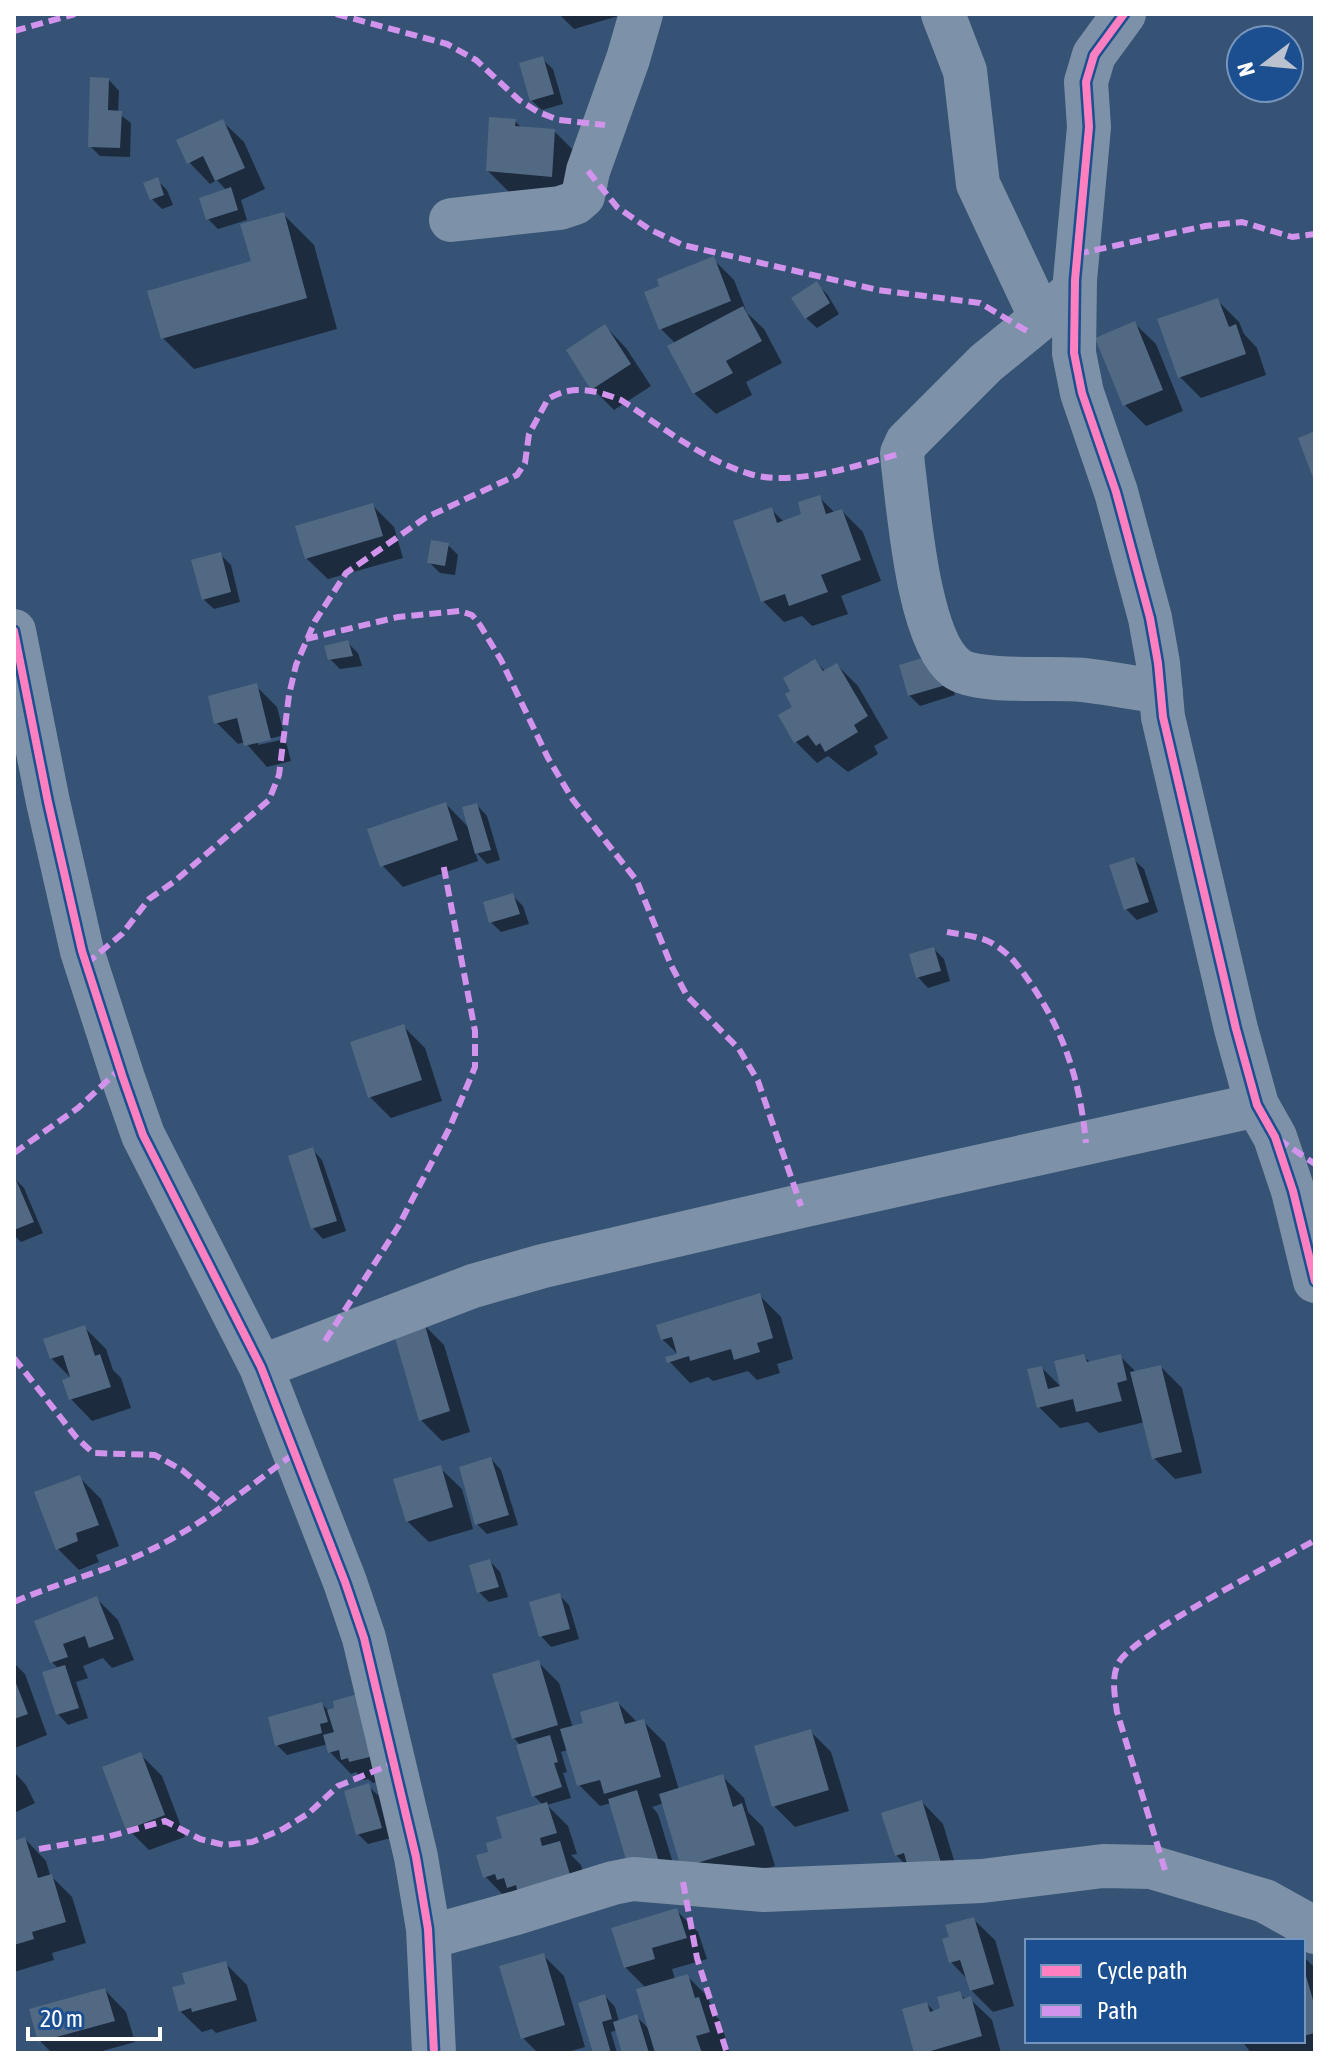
<svg xmlns="http://www.w3.org/2000/svg" width="1329" height="2067" viewBox="0 0 1329 2067" font-family="'Asap Condensed',sans-serif">
<style>
.shadow{fill:#0007;fill-rule:evenodd}
.building{fill:#526984}
.lines{fill:none;stroke-linecap:round;stroke-linejoin:round}
.minor{stroke:#7d92a8;stroke-width:44}
.quiet{stroke:#d193ec;stroke-width:6;stroke-dasharray:12 6;stroke-linecap:butt}
.cycleway-casing{stroke:#1b4f8f;stroke-width:13}
.cycleway{stroke:#ff80c0;stroke-width:8}
</style>
<rect width="100%" height="100%" fill="#365274"/>
<path class="shadow" d="M559,14H625L574,29Z
M542,59L553,69L563,104L542,110L531,100Z
M109,80L119,91L118,113L131,123L130,157L100,156L90,146Z
M222,121L244,142L265,189L241,200L247,220L218,229L208,219L227,191L217,180L210,184L189,162Z
M515,121L522,128L554,131L575,152L573,197L509,192L488,171Z
M157,180L167,190L173,205L162,209L151,198Z
M283,214L314,245L337,329L194,369L163,338L254,263Z
M713,259L734,280L747,313L764,329L782,363L746,382L752,395L716,414L694,393L676,344L661,329L662,287Z
M816,284L827,294L839,314L817,328L806,318Z
M1218,301L1239,322L1244,334L1257,348L1266,375L1201,398L1179,376Z
M1134,323L1156,344L1183,411L1146,426L1125,405Z
M605,326L626,348L651,386L614,410L593,389Z
M819,497L835,513L842,511L863,532L881,581L841,596L848,614L812,626L802,616L784,622L763,601L772,510L784,522L804,516Z
M373,506L394,527L403,558L328,579L306,558Z
M448,545L458,555L455,575L440,573L429,562Z
M221,555L231,565L240,602L214,609L203,599Z
M348,643L358,653L362,666L340,669L330,659Z
M815,661L826,672L837,665L858,686L888,738L874,746L878,754L848,772L828,756L817,763L796,742L781,715L795,707Z
M946,666L955,695L920,706L909,695Z
M256,686L277,707L291,761L267,767L245,742L238,744L216,722ZM281,736V740L258,745V741Z
M446,804L470,829L477,805L487,816L500,860L487,864L475,851L478,861L403,887L382,865Z
M1133,859L1144,869L1158,912L1137,920L1126,909Z
M512,895L523,906L529,924L501,932L491,922Z
M934,949L944,959L950,981L928,988L918,977Z
M404,1027L425,1048L442,1101L391,1118L370,1097Z
M312,1149L322,1160L346,1231L323,1239L313,1228Z
M14,1178L24,1188L43,1233L21,1242L14,1235Z
M760,1296L781,1317L793,1359L777,1364L780,1373L757,1380L748,1371L713,1381L708,1377L690,1383L669,1361L679,1355L662,1339Z
M423,1324L444,1345L470,1432L442,1441L421,1420Z
M85,1328L106,1349L113,1370L121,1378L131,1408L92,1421L71,1399L72,1379L51,1358Z
M1083,1356L1091,1363L1120,1356L1137,1373L1161,1367L1182,1388L1202,1473L1175,1479L1154,1458L1145,1422L1099,1433L1088,1422L1060,1428L1039,1407L1042,1368L1063,1389Z
M491,1459L501,1470L518,1525L487,1534L477,1524Z
M440,1468L462,1489L473,1529L429,1542L407,1521Z
M80,1478L101,1499L119,1546L96,1555L99,1562L79,1570L58,1549Z
M490,1561L500,1572L508,1597L489,1602L479,1592Z
M559,1595L569,1605L579,1639L551,1647L541,1636Z
M97,1599L118,1620L134,1660L112,1668L103,1658L83,1666L88,1678L76,1682L88,1718L68,1725L58,1714L59,1669L52,1662L37,1622Z
M538,1662L559,1683L573,1728L585,1724L618,1703L638,1723L643,1721L665,1743L679,1790L723,1777L744,1798L748,1812L763,1827L775,1866L704,1888L664,1803L652,1807L658,1814L679,1883L652,1891L611,1803L600,1806L579,1785L568,1750L561,1752L567,1772L563,1773L571,1798L547,1805L568,1826L577,1854L571,1855L581,1865L591,1899L506,1898L485,1876L491,1853L543,1805L534,1796L521,1746L514,1738Z
M14,1663L25,1674L47,1735L15,1748Z
M322,1704L329,1711L398,1776L373,1783L368,1779L364,1780L356,1772L351,1774L330,1752L328,1744L287,1755L277,1745Z
M810,1731L831,1752L849,1811L795,1827L774,1806Z
M141,1755L162,1776L185,1837L149,1850L128,1829Z
M14,1772L26,1785L35,1803L14,1813Z
M368,1786L379,1796L391,1838L368,1844L358,1834Z
M922,1802L943,1824L962,1887L910,1869L896,1855Z
M25,1839L46,1861L50,1875L72,1897L86,1943L52,1953L54,1960L14,1972V1843Z
M677,1911L698,1932L707,1959L672,1969L675,1979L687,1976L708,1997L713,2014L720,2020L730,2053H624L618,2030L611,2032L617,2053H595L605,1996L615,2007L619,2022L636,2016L650,2030L646,1988L625,1967Z
M973,1919L995,1940L1014,2006L993,2012L971,1990L968,1980L951,1962Z
M543,1955L564,1976L585,2047L564,2053H538L523,2038Z
M1303,1956L1315,1968V2053H1251L1242,2041H1303Z
M225,1963L247,1985L257,2021L216,2033L212,2029L202,2032L180,2011L188,1986Z
M105,1990L126,2012L135,2042L95,2053H52L40,2041Z
M959,1993L966,2000L970,1999L992,2020L1001,2053H916L927,2004L935,2012Z"/>
<path class="building" d="M543,56L554,94L530,101L519,63Z
M90,77L109,78L108,110L122,111L120,148L88,147Z
M489,117L516,119L515,126L555,129L552,177L486,171Z
M223,119L245,168L215,181L203,156L187,164L176,140Z
M158,177L164,195L150,200L143,183Z
M231,187L238,210L206,220L199,198Z
M284,212L307,298L161,339L147,291L251,261L240,224Z
M714,256L731,301L659,330L644,292L659,286L657,279Z
M817,281L830,303L805,319L791,298Z
M1218,298L1229,327L1236,324L1246,354L1178,378L1157,319Z
M743,306L762,341L726,361L733,373L693,394L667,346Z
M1135,321L1163,390L1123,406L1095,338Z
M605,324L631,364L591,390L566,350Z
M1315,431V483L1298,438Z
M820,495L826,514L842,509L861,560L821,575L828,592L789,606L785,594L761,602L733,521L772,507L777,523L801,514L798,502Z
M373,503L383,536L305,559L295,526Z
M431,540L449,543L445,566L427,563Z
M221,552L231,592L202,600L191,560Z
M348,640L353,656L328,660L324,646Z
M936,654L946,685L908,696L899,665Z
M815,659L823,671L837,663L868,716L854,725L858,732L825,752L820,743L816,746L808,735L794,743L778,715L792,707L785,694L790,691L783,678Z
M257,683L271,740L244,746L237,718L214,724L208,696Z
M446,802L458,840L380,867L367,829Z
M477,803L491,850L475,854L462,807Z
M1134,857L1149,902L1124,910L1109,865Z
M513,893L520,914L489,923L483,902Z
M934,947L941,971L916,978L909,954Z
M404,1024L422,1080L368,1098L350,1042Z
M313,1147L337,1221L311,1229L288,1156Z
M14,1175L34,1222L14,1230Z
M760,1293L773,1338L757,1343L760,1352L734,1360L731,1349L690,1361L689,1356L667,1363L665,1357L677,1354L672,1337L661,1340L656,1325Z
M424,1322L450,1411L419,1421L393,1331Z
M85,1325L95,1356L100,1354L111,1387L69,1400L62,1380L70,1377L63,1355L50,1359L43,1339Z
M1084,1354L1087,1362L1121,1354L1127,1380L1117,1383L1122,1401L1076,1412L1073,1399L1037,1408L1027,1369L1042,1366L1048,1389L1060,1386L1054,1361Z
M1161,1365L1182,1452L1152,1459L1130,1372Z
M491,1457L509,1515L475,1525L459,1467Z
M441,1465L453,1507L406,1522L393,1479Z
M80,1475L99,1525L76,1533L78,1541L56,1550L34,1492Z
M490,1559L499,1587L477,1593L469,1565Z
M560,1593L570,1629L539,1637L529,1602Z
M97,1596L114,1639L89,1648L85,1636L63,1644L68,1657L50,1663L34,1621Z
M539,1660L558,1725L512,1739L492,1674Z
M65,1665L79,1708L56,1715L42,1672Z
M14,1678L28,1714L14,1719Z
M361,1693L378,1755L349,1762L348,1758L341,1760L339,1750L328,1753L323,1735L334,1732L327,1710L334,1708L333,1701Z
M618,1701L625,1724L644,1719L661,1777L604,1794L600,1780L577,1786L560,1729L583,1723L580,1712Z
M322,1702L328,1722L320,1724L322,1733L275,1746L268,1717Z
M811,1729L829,1790L772,1807L754,1746Z
M550,1735L558,1762L554,1763L562,1787L532,1797L516,1745Z
M141,1752L165,1815L126,1830L102,1767Z
M723,1774L733,1807L742,1803L755,1845L681,1868L659,1794Z
M369,1783L382,1828L356,1835L344,1791Z
M637,1790L659,1862L629,1870L608,1799Z
M922,1800L942,1866L910,1875L904,1853L895,1856L881,1813Z
M547,1802L557,1833L540,1838L542,1846L560,1841L571,1878L518,1894L516,1885L507,1888L504,1878L497,1880L495,1874L483,1878L476,1855L488,1852L486,1843L502,1838L496,1817Z
M25,1837L38,1878L52,1874L66,1922L32,1932L34,1939L14,1945V1841Z
M677,1908L687,1938L652,1948L655,1959L624,1968L611,1928Z
M974,1917L994,1984L970,1991L960,1960L949,1963L942,1939L949,1937L945,1925Z
M544,1953L565,2025L521,2039L499,1966Z
M226,1961L237,2000L192,2012L191,2008L179,2012L172,1987L185,1984L182,1973Z
M1304,1969L1315,2007V2033L1303,2036Z
M688,1974L695,1998L699,1997L710,2032L696,2036L702,2053H655L636,1989Z
M105,1988L115,2021L38,2042L29,2009Z
M960,1991L963,1999L971,1996L982,2036L924,2053H914L902,2009L927,2002L930,2012L940,2008L937,1997Z
M605,1994L612,2019L602,2022L611,2053H593L578,2003Z
M637,2014L649,2053H622L613,2022Z"/>
<g class="lines">
<path class="minor" d="M943,14L965,71L978,184L1041,318
M1124,14L1094,55L1086,82L1089,127L1075,280L1074,353L1082,393L1116,492L1150,618L1158,663L1163,717L1236,1029L1257,1105L1275,1137L1293,1191L1315,1281
M451,220L560,208L575,203L583,196L588,171L628,59L641,14
M1074,291L986,363L907,442L902,453L903,465C909,511 918,639 956,668C977,684 1054,677 1083,680C1109,683 1135,688 1161,692
M14,631L48,802L82,951L123,1078L143,1135L261,1367L345,1582L364,1638L416,1857L428,1929L434,2053
M261,1367L473,1286L543,1266L801,1206L1257,1105
M429,1937L516,1913L613,1883L633,1879L764,1890L982,1881L1103,1866L1151,1867L1265,1901L1310,1926L1315,1932"/>
<path class="quiet" d="M336,14L447,44L476,60L519,100L538,112L559,120L605,125
M14,31L75,14
M588,171L617,207L649,229L683,245L878,290L980,303L1027,331
M1077,254L1205,226L1242,222L1292,237L1315,234
M306,639L398,617L460,611L472,615L480,625L501,660L548,758L573,800L637,881L671,965L687,996L739,1049L758,1081L801,1206
M947,932C963,935 982,936 995,945C1010,954 1019,967 1029,981C1065,1033 1080,1081 1086,1143
M86,964L122,934L149,899L175,881L269,800L279,775L289,695L296,665L315,621L346,573L425,518L517,475L525,463L529,434L548,399C572,384 596,390 621,400C661,426 703,460 750,474C794,487 859,465 902,453
M1278,1139L1315,1164
M14,1153L78,1108L120,1069
M325,1341L398,1227L449,1129L475,1067V1031L443,863
M14,1358L76,1437L93,1453L155,1455L182,1470L224,1505
M14,1602C57,1583 104,1572 146,1552C200,1527 247,1488 295,1453
M39,1849L107,1837L165,1821L200,1839L224,1845L252,1842L283,1829L309,1813L338,1786L394,1763
M1165,1870L1117,1712C1115,1697 1111,1678 1118,1664C1130,1636 1280,1561 1315,1540
M683,1882L697,1958L727,2053"/>
<defs>
<path id="cycleway" d="M1124,14L1094,55L1086,82L1089,127L1075,280L1074,353L1082,393L1116,492L1150,618L1158,663L1163,717L1236,1029L1257,1105L1275,1137L1293,1191L1315,1281
M14,631L48,802L82,951L123,1078L143,1135L261,1367L345,1582L364,1638L416,1857L428,1929L434,2053"/>
</defs>
<use href="#cycleway" class="cycleway-casing"/>
<use href="#cycleway" class="cycleway"/>
</g>
<rect width="1329" height="2067" fill="none" stroke="#ffffff" stroke-width="32"/>
<rect x="1025" y="1939" width="280" height="104" fill="#1b4f8f" stroke="#7695bc" stroke-width="2"/>
<rect x="1041" y="1965" width="40" height="12" fill="#ff80c0" stroke="#7695bc" stroke-width="2"/>
<text x="1097" y="1979" font-size="24" fill="#ffffff">Cycle path</text>
<rect x="1041" y="2005" width="40" height="12" fill="#d193ec" stroke="#7695bc" stroke-width="2"/>
<text x="1097" y="2019" font-size="24" fill="#ffffff">Path</text>
<g transform="translate(1265 64) rotate(254)"><circle r="38" fill="#1b4f8f" stroke="#7695bc" stroke-width="2"/>
<path d="M0-6L14 30L0 20L-14 30Z" fill="#b9c2ce"/>
<text y="-12" font-size="22" font-weight="bold" text-anchor="middle" fill="#ffffff">N</text>
</g>
<path d="M28 2027v12h132v-12" fill="none" stroke="#ffffff" stroke-width="4"/>
<text x="40" y="2027" font-size="24" fill="#ffffff" stroke="#1b4f8f" stroke-width="6" paint-order="stroke">20 m</text>
</svg>
